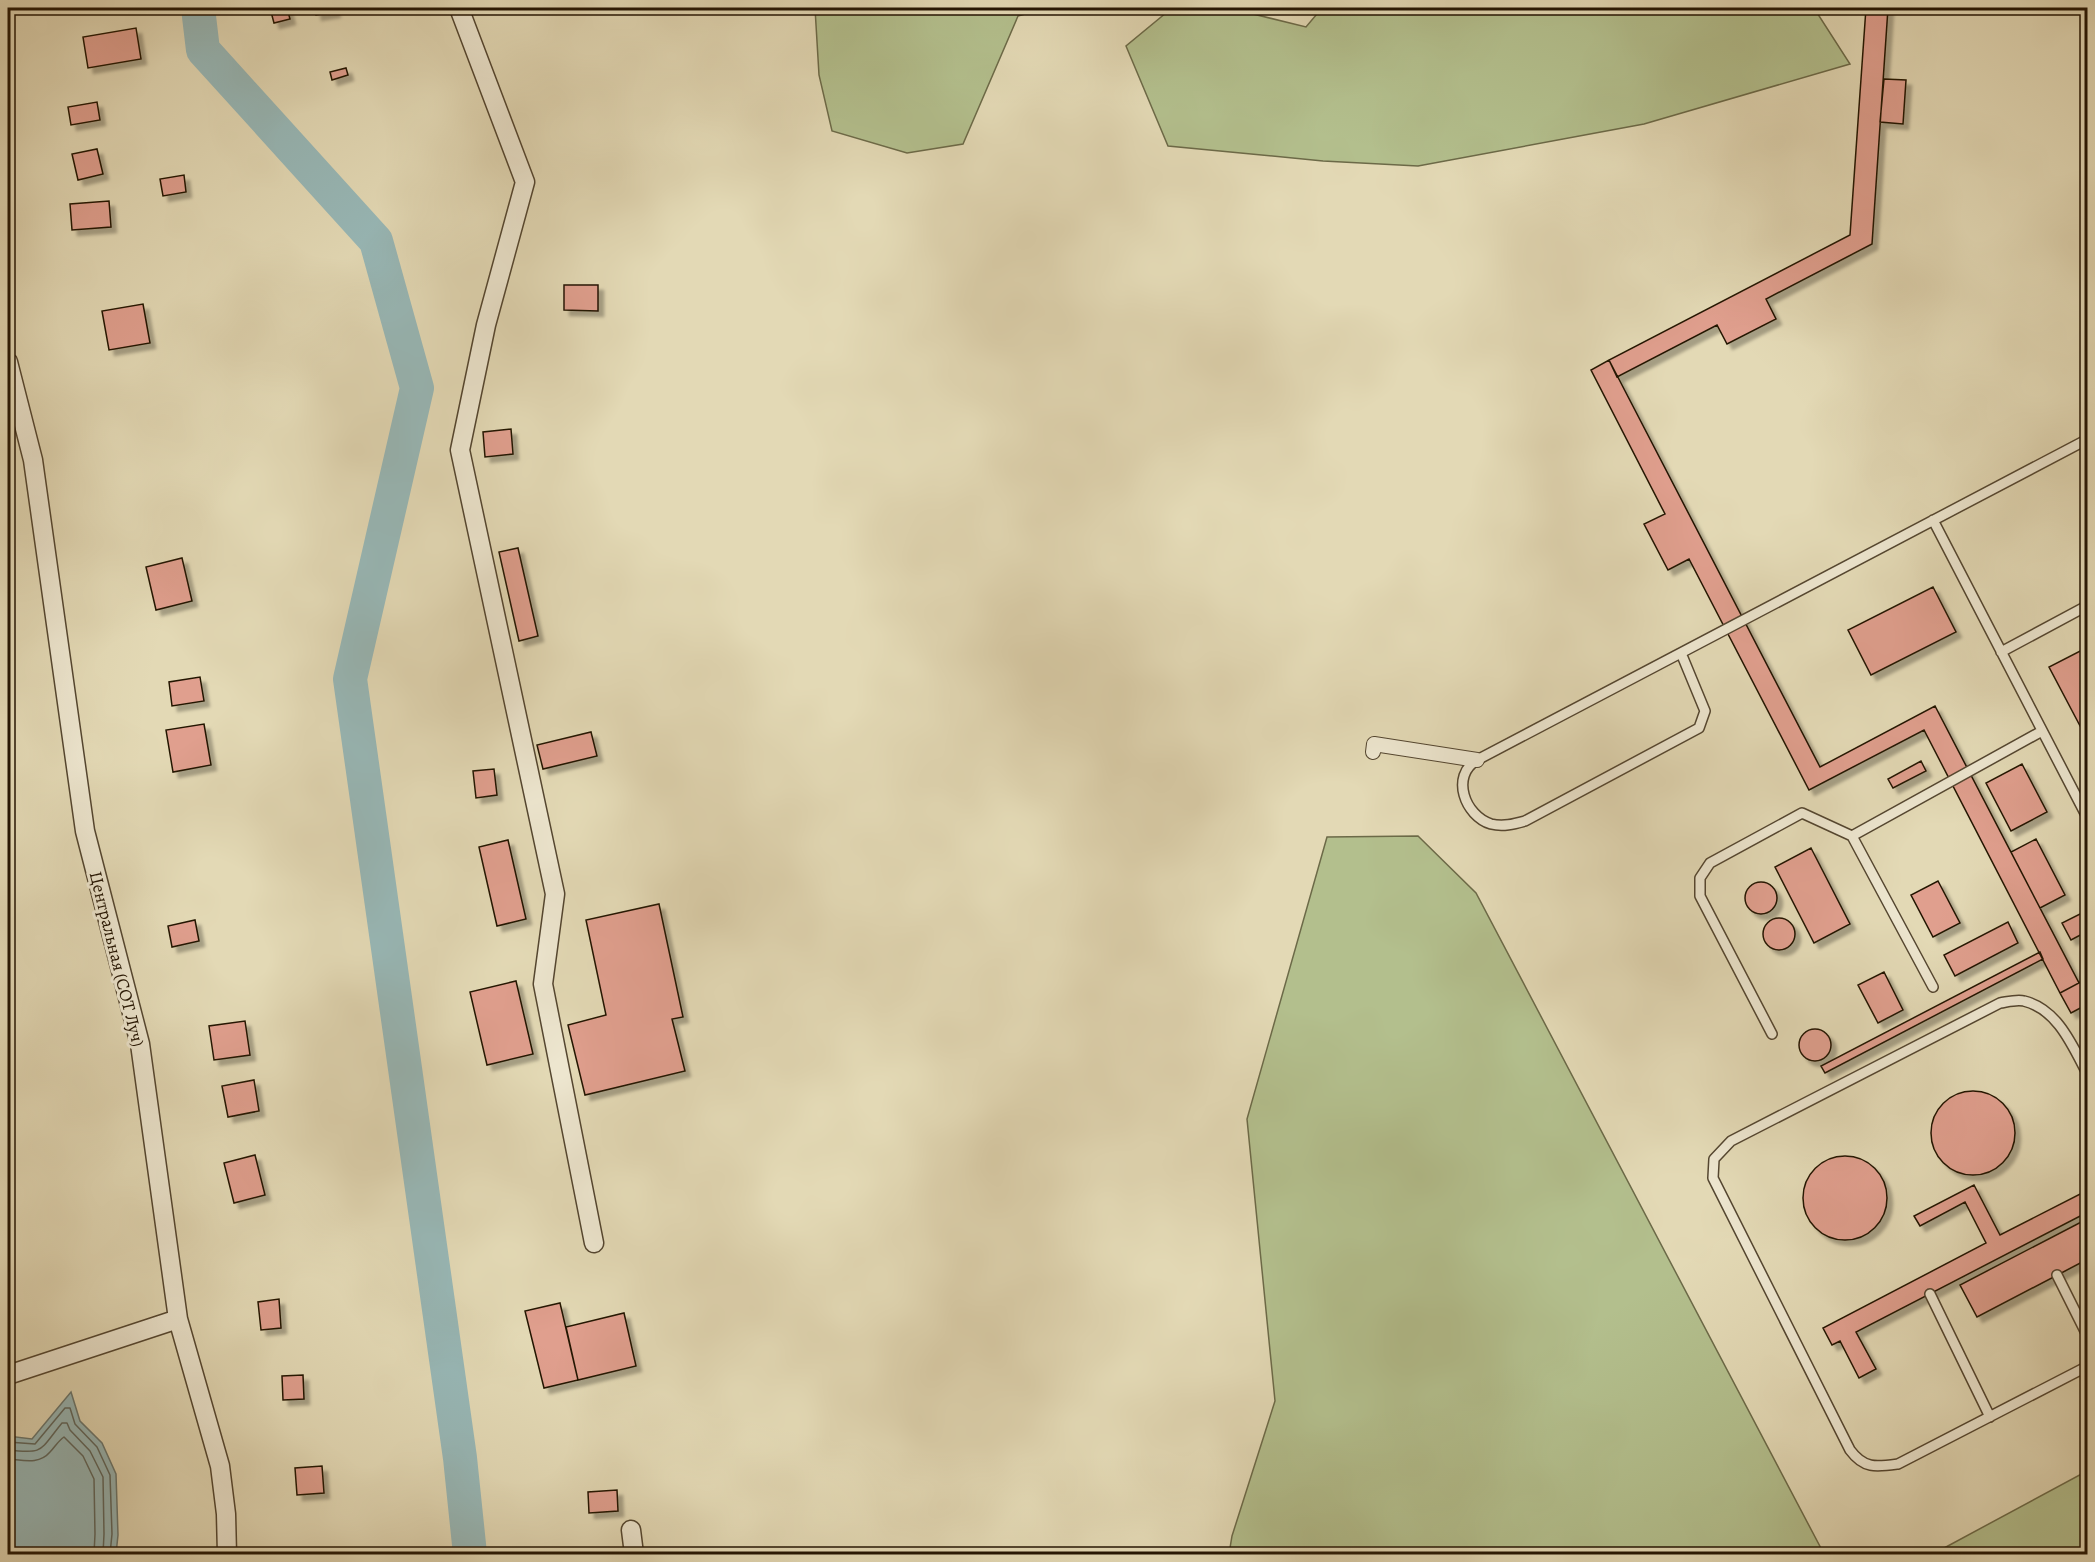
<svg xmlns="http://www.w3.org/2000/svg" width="2095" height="1562" viewBox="0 0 2095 1562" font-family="Alegreya,serif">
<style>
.green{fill:#b3bf8d;stroke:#6c6a48;stroke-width:1.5}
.water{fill:#98b8b7;stroke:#6a776f;stroke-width:1.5}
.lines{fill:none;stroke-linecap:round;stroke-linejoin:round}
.shore{stroke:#5e665d;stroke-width:1.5}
.river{stroke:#98b8b7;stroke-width:34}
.building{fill:#e09f8e;stroke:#241503;stroke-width:1.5;filter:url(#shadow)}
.service-casing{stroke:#544630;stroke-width:12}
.pedestrian-casing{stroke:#544630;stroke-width:16}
.minor-casing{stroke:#544630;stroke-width:21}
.service{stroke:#ede6cf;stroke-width:9}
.pedestrian{stroke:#ede6cf;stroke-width:14}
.minor{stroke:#ede6cf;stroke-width:18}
.labels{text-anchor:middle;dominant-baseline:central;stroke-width:6;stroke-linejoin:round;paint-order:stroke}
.street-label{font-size:18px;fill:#241503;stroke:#ede6cf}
</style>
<defs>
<filter id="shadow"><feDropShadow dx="5.5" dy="5.5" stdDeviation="1.5" flood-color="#0004"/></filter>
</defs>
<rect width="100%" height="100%" fill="#e3d9b5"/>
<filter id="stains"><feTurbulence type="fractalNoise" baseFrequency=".00333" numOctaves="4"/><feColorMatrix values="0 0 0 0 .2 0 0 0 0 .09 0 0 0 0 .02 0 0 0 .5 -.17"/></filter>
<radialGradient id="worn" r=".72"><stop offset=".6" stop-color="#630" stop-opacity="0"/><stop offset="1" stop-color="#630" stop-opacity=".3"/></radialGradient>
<path class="green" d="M815,8H1046L1018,16L963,144L907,153L832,131L819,75Z
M1172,8H1229L1306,27L1322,8H1814L1850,64L1644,124L1418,166L1323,161L1168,146L1126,46Z
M1418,836L1476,893L1824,1554H1229L1232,1536L1275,1401L1247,1119L1327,837Z
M2087,1471V1554H1933Z"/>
<path class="water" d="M71,1392L80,1421L102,1443L116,1474L118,1535L116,1554H8V1436L32,1439Z"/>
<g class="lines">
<path class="shore" d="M8,1442L35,1444L65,1408H70L75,1424L97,1447L110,1475L112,1534L110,1554
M8,1450C45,1454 39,1451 62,1423H67L70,1430L90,1451L103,1477L104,1534L103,1554
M8,1459C23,1460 39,1465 50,1452C55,1447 58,1441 64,1437L83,1456L94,1479L95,1534L94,1554"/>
<path class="river" d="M198,8L203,50L376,241L417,388L350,679L460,1458L470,1554"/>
</g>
<path class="building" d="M270,8H287L290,19L274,23Z
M315,8H334L335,12L316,15Z
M1866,8H1888L1872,244L1766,299L1776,319L1727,344L1717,325L1617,377L1609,360L1850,235Z
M136,28L141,59L88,68L83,37Z
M346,68L348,75L332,80L330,72Z
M1884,79L1906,80L1903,124L1880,122Z
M97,102L100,120L71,125L68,107Z
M97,149L103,174L78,180L72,154Z
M184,175L186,192L163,196L160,179Z
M109,201L111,227L72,230L70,204Z
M564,285H598V311L564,310Z
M143,304L150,343L109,350L102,311Z
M1609,360L1820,767L1935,706L2079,983L2060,993L1924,730L1809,790L1689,559L1668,570L1644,524L1665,514L1591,370Z
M511,429L513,454L485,457L483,432Z
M518,548L538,636L519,641L499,552Z
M182,558L192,601L156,610L146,567Z
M1933,587L1956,632L1871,675L1848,630Z
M2088,647V741L2049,667Z
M200,677L204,701L172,706L169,682Z
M204,724L211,765L173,772L166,730Z
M591,732L597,756L543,769L537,745Z
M1921,761L1926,771L1893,788L1888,779Z
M2022,764L2047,812L2011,831L1986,783Z
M494,769L497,795L476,798L473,771Z
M2036,839L2065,895L2040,908L2011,852Z
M508,840L526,919L497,926L479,847Z
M1811,848L1850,924L1814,943L1775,867Z
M1938,881L1960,923L1933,937L1911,895Z
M1745 898a16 16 0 1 1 32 0a16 16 0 1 1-32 0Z
M659,904L683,1017L672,1019L685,1071L585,1095L568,1025L606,1015L586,920Z
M2088,910V931L2071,940L2062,923Z
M1763 934a16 16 0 1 1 32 0a16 16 0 1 1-32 0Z
M195,920L199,941L172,947L168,926Z
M2008,922L2018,943L1955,976L1944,955Z
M2040,952L2043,959L1825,1073L1821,1066Z
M1884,972L1903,1010L1878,1023L1858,985Z
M2088,978V1004L2071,1013L2060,993Z
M516,981L533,1054L487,1065L470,992Z
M245,1021L250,1055L214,1060L209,1026Z
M1799 1045a16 16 0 1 1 32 0a16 16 0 1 1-32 0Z
M254,1080L259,1111L228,1117L222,1086Z
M1931 1133a42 42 0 1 1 84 0a42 42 0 1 1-84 0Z
M255,1155L265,1195L234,1203L224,1163Z
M1803 1198a42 42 0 1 1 84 0a42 42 0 1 1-84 0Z
M1974,1185L2000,1235L2088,1190V1212L1856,1332L1876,1369L1859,1378L1840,1341L1832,1345L1823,1328L1986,1243L1965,1202L1920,1226L1914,1216Z
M2087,1219L2088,1259L1977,1317L1960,1285Z
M279,1299L281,1328L261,1330L258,1302Z
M560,1303L578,1380L544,1388L525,1311Z
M624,1313L636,1366L578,1380L566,1327Z
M303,1375L304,1399L283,1400L282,1376Z
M322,1466L324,1493L297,1495L295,1468Z
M617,1490L618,1511L589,1513L588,1492Z"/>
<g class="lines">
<defs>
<path id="service" d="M1933,520L2088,819
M2001,652L2083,608L2088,603
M1681,653L1705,711L1699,728L1525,821C1514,824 1503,827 1491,824C1465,816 1450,776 1477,760L2088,439
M1852,836L1933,987
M1772,1034L1700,896V878L1710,863L1802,813L1852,836L2042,731
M2088,1075C2073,1047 2058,1009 2024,1001C2017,999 2007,1002 2000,1003L1731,1141L1714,1159L1713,1178L1850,1450C1864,1469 1876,1467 1898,1464L2088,1366
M2057,1275L2088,1337
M1930,1294L1990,1417"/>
<path id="pedestrian" d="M1373,752L1374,744L1477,760"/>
<path id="minor" d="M459,8L525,182L486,325L460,450L555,894L543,984L594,1243
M8,362L33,460L85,831L140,1044L178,1319L220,1466L226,1514L227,1554
M8,1375L178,1319
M631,1530L634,1554"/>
</defs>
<use href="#service" class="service-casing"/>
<use href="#pedestrian" class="pedestrian-casing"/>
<use href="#minor" class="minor-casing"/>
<use href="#service" class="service"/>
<use href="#pedestrian" class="pedestrian"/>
<use href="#minor" class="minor"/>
</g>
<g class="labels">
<g class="street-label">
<text transform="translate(117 959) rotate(76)">Центральная (СОТ Луч)</text>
</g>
</g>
<rect width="2095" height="1562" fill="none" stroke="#e3d9b5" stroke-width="30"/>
<rect x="9" y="9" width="2077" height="1544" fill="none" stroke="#241503" stroke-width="3"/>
<rect x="15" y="15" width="2065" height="1532" fill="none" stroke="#241503" stroke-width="1.5"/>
<rect width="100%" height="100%" filter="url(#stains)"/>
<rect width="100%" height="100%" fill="url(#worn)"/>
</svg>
